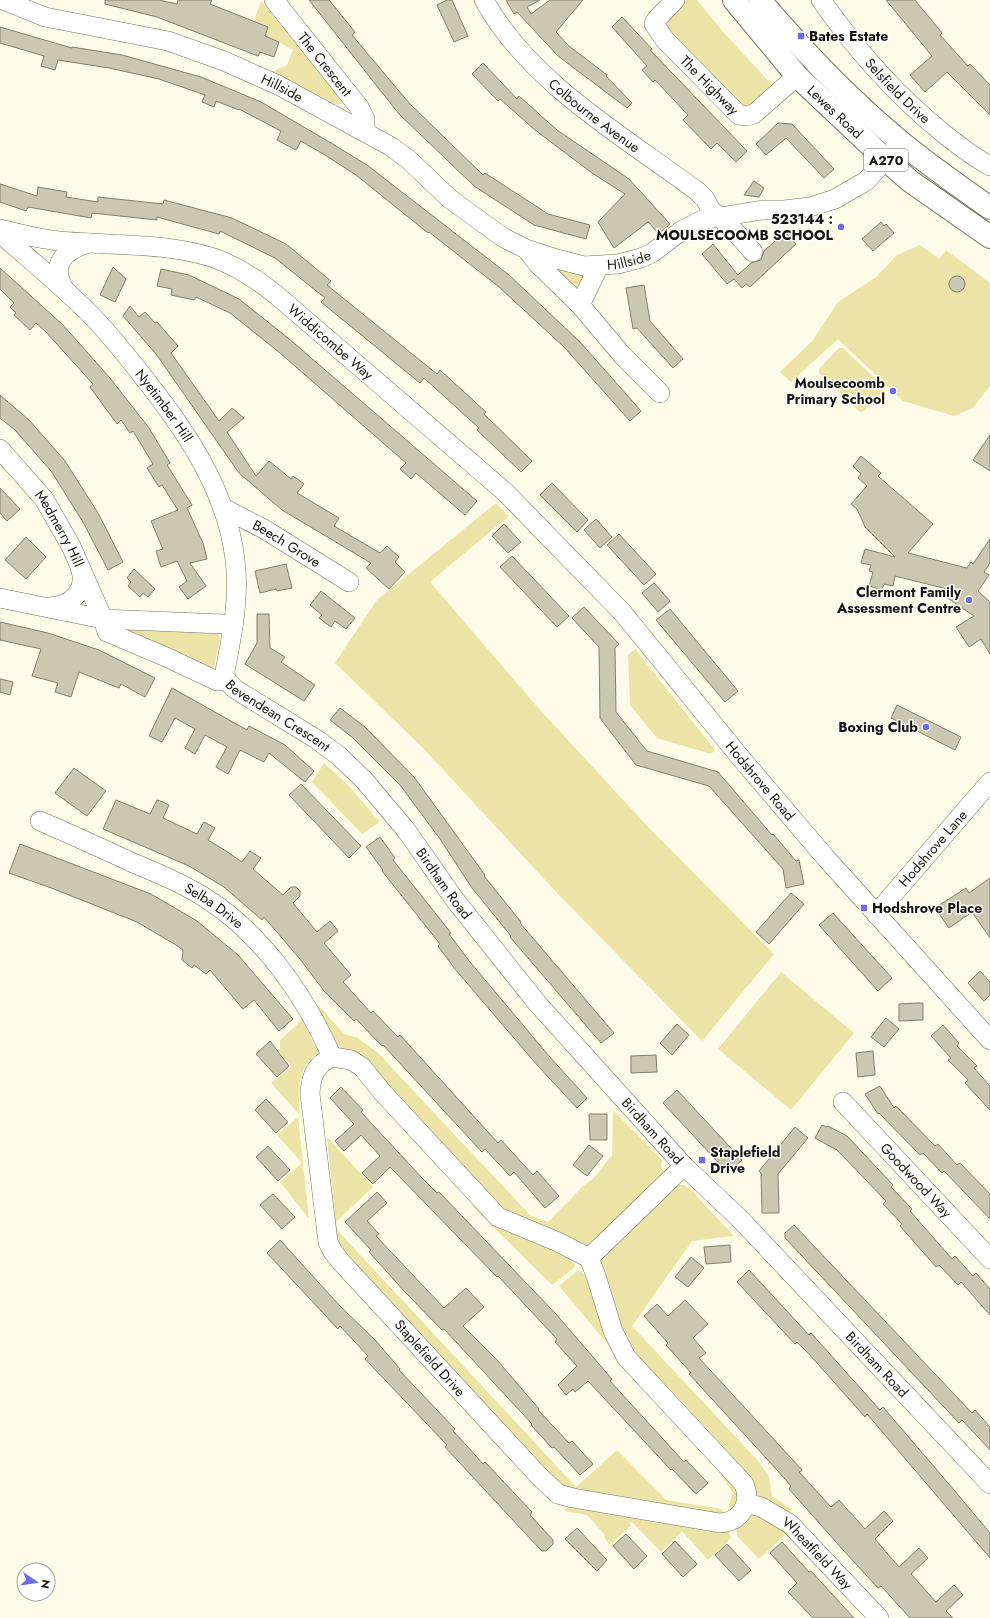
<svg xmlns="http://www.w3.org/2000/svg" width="990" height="1618" viewBox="0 0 990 1618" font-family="Jost,sans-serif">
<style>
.green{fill:#ece3a6}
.building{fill:#cbc8b1;stroke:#827f69}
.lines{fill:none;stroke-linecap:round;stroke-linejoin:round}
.minor-casing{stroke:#75725d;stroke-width:20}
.major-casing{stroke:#75725d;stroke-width:24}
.minor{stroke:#fff;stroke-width:19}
.major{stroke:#fff;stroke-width:22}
.poi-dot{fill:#6e6be5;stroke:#fff;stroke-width:1.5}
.labels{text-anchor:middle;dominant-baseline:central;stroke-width:3;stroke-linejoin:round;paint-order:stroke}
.shield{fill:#fff;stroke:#5d5c56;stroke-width:1}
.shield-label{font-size:13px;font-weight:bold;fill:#18160e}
.poi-label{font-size:14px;font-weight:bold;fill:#18160e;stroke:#fff;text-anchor:end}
.street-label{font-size:14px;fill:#18160e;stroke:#fff}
</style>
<rect width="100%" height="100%" fill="#fefce8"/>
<path class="green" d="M684,0H697L724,33L773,86C765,93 754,109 742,106L674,38C661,18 670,16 684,0Z
M261,1L342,100V104H336L271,72L287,65L293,50L279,42L265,36L268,27L254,21Z
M920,245L939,259L946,250L990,283V386L973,408L954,416L903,401L838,339L791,382L780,372L812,341L838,302L876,277L897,255Z
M550,264L585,275L578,287H575Z
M839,348H843L884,387L883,391L864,411L860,412L819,373V369Z
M496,503L509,516L430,582L541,711L650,829L774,954L702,1041L559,895L423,748L335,663L377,600Z
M113,625L218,632L220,639L214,667L211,669Z
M635,649L715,750L711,754L657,738L630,705L628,655Z
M324,763L348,785L380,822L362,834L312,782Z
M781,972L854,1033L791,1110L718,1049Z
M318,1005L344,1034L358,1038L378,1053L530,1215L548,1222L583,1186L593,1179L612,1155L613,1110L662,1160L661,1166L664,1172L594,1241L587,1244L580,1243L569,1259L575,1265L574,1268L552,1285L472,1206L489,1198L334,1050L312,1010Z
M302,1020L318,1052C295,1070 300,1087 299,1114L271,1083L292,1067L280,1053V1040Z
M298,1117L309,1219L280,1182L302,1163L277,1135Z
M327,1137L373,1187L336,1222L338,1231L576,1487L617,1450L666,1500L722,1509L731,1538L708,1560L682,1531L661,1552L633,1523L629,1522L631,1525L610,1545L604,1537L605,1535L587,1515L565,1511L573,1494L560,1491L331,1243L327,1217L335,1216Z
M679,1185H684L691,1190L734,1236L692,1241L632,1326L760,1463L769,1477L772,1496L791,1509V1527L786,1534L759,1559L738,1537L729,1505L733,1493L720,1474L737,1462L684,1404L630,1348L622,1331L601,1264V1259L674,1187Z
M577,1271H581L586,1277L612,1349L559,1286Z"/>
<path class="building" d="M105,0H159L177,4L178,0H212L210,4L268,27L265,36L279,42L274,57L260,52L258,56L157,17L105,4Z
M309,0H329L355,32L352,35L409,103L483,175L485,173L548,214L590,225L586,239L534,225L474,186L399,114Z
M447,0H452L468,36L454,42L437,5Z
M506,0H540L527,7L531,14L550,0H583L556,32L569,46L607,75L606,76L632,103L627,108L558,56L517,12L514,14Z
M886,0H915L942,33L940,35L968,66L970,64L990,85V115L947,72L925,92L910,75L932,56Z
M622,17L652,49L650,50L747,151L736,162L717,143L711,149L683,120L688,115L655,80L653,82L642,70L647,66L612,27Z
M0,27L72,48V47L122,55L201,77L261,102L326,140L367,165L509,275L580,342L641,411L630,421L564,347L499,287L429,232L428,233L356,175L325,155L301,141L296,150L277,140L281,131L239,109V110L216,101L214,107L202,102L205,95L159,79L109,68L58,60L55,70L41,66L44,56L0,43Z
M483,63L517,99L519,96L557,130L629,179L670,224L659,234L648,222L614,248L598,222L625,194L592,173L535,130L500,99L498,101L472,74Z
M778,123L792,124L834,169L824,178L786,138L766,155L756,144Z
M754,181L764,188L759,197L744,195Z
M0,184L37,196L38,187L67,192L66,197L98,202V197L163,204L164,200L232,218L286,244L331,281L327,285L437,374L440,370L486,412L484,414L532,461L521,472L477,430L479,428L424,378L420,383L321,302L325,298L275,258L220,231L219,234L157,217V220L92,213L91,218L28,207L26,211L0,202Z
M881,222L884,226L886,224L894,233L873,251L862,239Z
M785,232L796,244L750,287L746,284L742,288L734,279L727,284L702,254L713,244L738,275L751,263L761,260L764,251Z
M113,267L126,279L115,302L100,295Z
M0,268L63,325L110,378L149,428L170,463L167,465L192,505L187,508L203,543L207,559L190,563L206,586L188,599L179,587L187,581L177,561L161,567L156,551L163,549L151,521L178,510L162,485L159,487L147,468L153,464L133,431L130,433L121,420L117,424L90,387L93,384L46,332L36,323L30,330L14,315L16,313L10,307L14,303L0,289Z
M161,269L189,275L239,299L288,338L477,501L465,515L416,473L411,479L400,469L406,463L280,353L230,313L196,297L194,300L171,295L172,289L157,286Z
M949 284a8 8 0 1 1 16 0a8 8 0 1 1-16 0Z
M644,285L650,321L683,359L673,368L637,328L633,329L626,288Z
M130,306L139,317L145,312L155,323L157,322L178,346L171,353L219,421L232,408L244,418L227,432L256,476L269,461L291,479L293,476L304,484L297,493L339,518L334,526L380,553L387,546L399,557L395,562L405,572L389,589L366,568L371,563L282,510L239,473L156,354L123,316Z
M0,395L30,421L65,461L98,513L123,562L108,570L83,522L51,471L15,430L0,418Z
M990,435V471L973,460Z
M861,456L881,473L878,476L933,524L908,553L967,568L971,562L973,564L990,539V563L984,572L989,575L978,591L990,602V654L981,639L969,647L956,627L974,616L946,597L951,590L895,576L893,586L884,584L882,590L869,586L873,572L869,571L871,565L861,563L865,549L895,557L865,527L857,509L851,504L867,486L858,478L861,474L853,466Z
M552,483L588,520L577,532L540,495Z
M0,488L20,509L7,521L0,513Z
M596,519L612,537L600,548L584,530Z
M504,524L521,542L508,553L492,536Z
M619,534L656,574L644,585L607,545Z
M26,537L46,557L26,579L5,560Z
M512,556L569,616L557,627L500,567Z
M286,564L292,588L277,591L276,589L260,593L255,571Z
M134,569L155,589L148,597L143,593L140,597L128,586L131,582L127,578Z
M654,583L670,601L658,612L642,593Z
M321,591L355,618L346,629L335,621L331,627L319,618L322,615L310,605Z
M584,607L619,644L615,648L616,712L647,751L718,772L772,835L773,834L796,861L799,860L804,884L786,888L783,869L709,786L636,765L600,718L599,647L572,618Z
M670,609L738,691L725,702L656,620Z
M257,614H269L270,648L285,657L281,662L315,685L304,701L245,664L257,643Z
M0,622L48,633L99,650L155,678L145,697L121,684L119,688L79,672L71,697L55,692L58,683L32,676L41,649L0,640Z
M0,679L13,682L10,695L0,692Z
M172,688L247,730L249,726L285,745L314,771L305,782L269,753L264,762L240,750L228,774L216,767L227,747L205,735L195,754L185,748L195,729L175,718L162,742L149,736Z
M897,705L961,737L955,750L891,718Z
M340,708L365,727L414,777L485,875L484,876L521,922L520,923L614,1033L601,1043L510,937L511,936L472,888L440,839L400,785L353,738L330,720Z
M74,768L106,791L87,816L55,793Z
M301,784L361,846L349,858L289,795Z
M116,800L150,814L157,800L163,802L169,805L163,818L197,834L204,822L215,828L208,840L226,851L242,862L250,851L261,858L253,869L283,895L291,887H296L300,891V896L293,903L317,932L330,921L338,931L324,943L351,975L343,982L371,1013L373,1011L398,1037L400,1035L498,1143L501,1140L533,1175L537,1171L559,1196L545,1208L514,1172L510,1176L485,1149L482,1152L383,1045L382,1046L356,1019L354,1021L324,991L300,959L264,917L262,920L224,887L189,866L103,829Z
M380,837L395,858L393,860L451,933L449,934L470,962L549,1056L587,1098L577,1108L537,1065L455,969L438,946L440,944L382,871L383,870L366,847Z
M20,844L151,894L197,921L238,955L293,1019L279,1031L254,1000L243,1009L210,970L206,974L194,965L192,968L182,960L183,950L176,945L137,922L54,889L9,873Z
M990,878V938L972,912L949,928L935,908L966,888L969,893Z
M791,893L804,904L769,944L756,932Z
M833,913L892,978L878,991L819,925Z
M980,971L990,982V995L984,1001L968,983Z
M917,1003H923V1020L899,1021V1004Z
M886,1018L899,1029L884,1047L871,1037Z
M677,1024L689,1035L672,1055L660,1043Z
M943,1025L959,1043L957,1046L977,1066L974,1068L990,1086V1110L965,1083L968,1080L948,1060L951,1058L931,1036Z
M270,1041L289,1066L277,1077L256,1054Z
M873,1051L875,1075L858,1077L856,1053Z
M656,1055L657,1072L631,1073V1056Z
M880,1086L894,1108L896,1106L935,1146L938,1144L957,1165L960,1163L990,1194V1219L944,1171L942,1173L923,1153L920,1155L879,1113L878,1114L865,1094Z
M341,1087L363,1110L361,1112L423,1179L437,1193L439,1192L555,1313L612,1379L610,1381L684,1462L686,1460L708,1483L696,1494L672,1469L671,1470L588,1381L575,1392L573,1389L566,1395L558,1385L577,1366L555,1342L557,1339L498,1276L497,1277L390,1167L373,1184L362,1173L380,1156L361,1135L344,1151L335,1141L354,1124L330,1098Z
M677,1090L742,1160L728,1173L663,1103Z
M266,1099L288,1122L276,1133L255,1110Z
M589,1114H607V1140H590Z
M822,1125L827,1127L828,1126L847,1136L893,1185L891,1187L912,1209L910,1211L952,1259L955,1256L973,1276L976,1273L990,1289V1315L961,1282L958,1285L939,1265L936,1267L900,1226L902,1224L883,1204L886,1201L837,1150L815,1138Z
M795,1127L808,1138L778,1174L779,1213H762L761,1173L759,1171Z
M589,1145L603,1156L587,1176L573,1165Z
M268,1146L290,1170L278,1181L256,1157Z
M377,1192L387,1203L367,1221L379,1234L376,1236L444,1308L466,1288L484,1307L463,1326L497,1360L539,1409L538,1410L569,1443L572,1441L593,1464L580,1475L554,1447L552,1448L531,1425L532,1424L444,1329L442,1330L405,1292L369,1252L371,1250L345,1222Z
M273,1194L295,1217L282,1229L260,1205Z
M794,1225L972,1413L975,1410L990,1427V1450L962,1420L959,1423L785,1238V1233Z
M280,1240L339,1305L376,1341L400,1369L399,1370L455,1429L453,1431L468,1447L483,1464L485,1462L532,1512L530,1515L553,1540V1544L546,1551H542L522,1530L445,1447L447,1445L365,1359L368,1356L340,1326L338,1329L267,1253Z
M730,1245L731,1262L706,1264L704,1247Z
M691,1257L704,1268L688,1287L675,1277Z
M749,1270L809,1335L811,1333L880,1410L883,1407L954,1490L990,1533V1558L867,1414L865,1417L808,1353L797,1342L795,1344L737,1282Z
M685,1300L708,1324L693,1338L706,1353L699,1358L791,1458L802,1470L799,1472L831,1507L839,1500L865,1529L884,1511L893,1521L875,1539L899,1567L919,1548L928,1558L911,1574L936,1602L954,1585L963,1595L946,1611L953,1618H910L881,1586L878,1588L844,1551L789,1489L791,1486L777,1470L689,1374L691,1373L666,1345L668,1343L644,1316L657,1304L668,1316Z
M577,1528L607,1560L597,1571L565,1539Z
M626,1534L647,1556L634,1569L613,1546Z
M675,1541L697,1564L683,1577L662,1554Z
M782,1542L809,1572L811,1571L854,1618H813L788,1592L797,1583L770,1553Z
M727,1544L751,1570L739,1581L715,1555Z"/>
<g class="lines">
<defs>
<g id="minor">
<path id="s1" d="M3,0L45,17L168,41L224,61L278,85L390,146L408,159L450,199L504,238L526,249L557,259L584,266L618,264L641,258L652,253L681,231L702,220L762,210H784L810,207L835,199L866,181L896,148"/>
<path id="s2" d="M274,0L359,107L365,119V132"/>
<path id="s3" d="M484,0C529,82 623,136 697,191L705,199L711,210L730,226L753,252"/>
<path id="s4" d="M675,0L656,20L654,24L665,40L739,115L747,116L754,114L797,76"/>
<path id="s5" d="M821,0C856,50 895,94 943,133C958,145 973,157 990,166"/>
<path id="s6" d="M0,229C20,234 39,239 60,241C111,246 164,242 214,258C239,267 261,282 281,299L505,492L622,612L740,757L825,857L990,1040"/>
<path id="s7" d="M0,233C30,260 61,285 90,314C107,331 122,350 137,369C182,425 227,488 235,560C240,597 232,635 225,671L226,680"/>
<path d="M527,250L537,263L580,305L623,356L660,393"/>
<path d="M64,289C50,264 64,251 88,243"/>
<path d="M580,305L599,266"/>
<path id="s8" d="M0,449L44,499L71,546L103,619L223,624L233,626"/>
<path id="s9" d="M223,508L264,529L349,582"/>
<path d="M0,598L103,619L107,632L166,657L217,681L226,680"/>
<path d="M49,607C72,606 88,590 80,567"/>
<path id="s10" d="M226,680L235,689L316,739L339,756L364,780L406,830L455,900L537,1003L684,1166L740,1219L990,1484"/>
<path id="s11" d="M40,821C70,834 101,848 131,862C157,873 184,884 207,899C263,935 306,997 332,1057"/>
<path id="s12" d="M876,914L990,782"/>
<path d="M332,1057L351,1060L362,1067L383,1093L498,1217L558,1242L589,1258L596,1276L613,1331L626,1357L744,1484C752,1503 741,1522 720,1523L573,1498L558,1494L538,1475L341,1262L333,1252L328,1242L310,1094C311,1076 315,1065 332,1057Z"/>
<path id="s13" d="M843,1102L990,1259"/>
<path d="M589,1258L684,1166"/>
<path id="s14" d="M746,1503L761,1507L790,1524L879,1618"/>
</g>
<g id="major">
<path id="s15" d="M734,0L797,76L886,160L910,181L990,237"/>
<path d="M760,0C803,51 850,100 902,143C930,166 960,187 990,208"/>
</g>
</defs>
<use href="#minor" class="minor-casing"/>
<use href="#major" class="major-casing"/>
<use href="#minor" class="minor"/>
<use href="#major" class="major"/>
</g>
<g class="poi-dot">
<rect x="797" y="32" width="8" height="8" rx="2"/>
<circle cx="841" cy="227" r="4"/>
<circle cx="893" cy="391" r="4"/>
<circle cx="969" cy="600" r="4"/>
<circle cx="926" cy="727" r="4"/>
<rect x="860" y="904" width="8" height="8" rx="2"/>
<rect x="698" y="1156" width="8" height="8" rx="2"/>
</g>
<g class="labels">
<rect class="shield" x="864" y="149" width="44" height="22" rx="3"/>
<g class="shield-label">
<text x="886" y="160">A270</text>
</g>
<g class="poi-label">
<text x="809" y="36" text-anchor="start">Bates Estate</text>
<text x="833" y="219">523144 :<tspan x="833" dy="16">MOULSECOOMB SCHOOL</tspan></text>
<text x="885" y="383">Moulsecoomb<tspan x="885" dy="16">Primary School</tspan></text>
<text x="961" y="592">Clermont Family<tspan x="961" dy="16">Assessment Centre</tspan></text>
<text x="918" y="727">Boxing Club</text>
<text x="872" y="908" text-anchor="start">Hodshrove Place</text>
<text x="710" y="1152" text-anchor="start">Staplefield<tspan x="710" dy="16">Drive</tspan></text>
</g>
<g class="street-label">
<text stroke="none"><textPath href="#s2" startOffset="82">The Crescent</textPath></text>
<text stroke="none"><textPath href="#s4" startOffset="115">The Highway</textPath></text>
<text stroke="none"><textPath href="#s1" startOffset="294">Hillside</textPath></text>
<text stroke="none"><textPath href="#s5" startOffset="119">Selsfield Drive</textPath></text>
<text stroke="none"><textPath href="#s15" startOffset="151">Lewes Road</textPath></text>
<text stroke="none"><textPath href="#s3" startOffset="161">Colbourne Avenue</textPath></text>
<text stroke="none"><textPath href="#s1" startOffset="694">Hillside</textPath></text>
<text stroke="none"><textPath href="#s6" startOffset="361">Widdicombe Way</textPath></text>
<text stroke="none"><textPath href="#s7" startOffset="239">Nyetimber Hill</textPath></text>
<text stroke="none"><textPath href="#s8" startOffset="100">Medmerry Hill</textPath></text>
<text stroke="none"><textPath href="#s9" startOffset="73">Beech Grove</textPath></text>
<text stroke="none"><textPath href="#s10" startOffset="63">Bevendean Crescent</textPath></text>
<text stroke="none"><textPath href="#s6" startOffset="977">Hodshrove Road</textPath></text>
<text stroke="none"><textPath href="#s12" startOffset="87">Hodshrove Lane</textPath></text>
<text stroke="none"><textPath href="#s10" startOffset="302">Birdham Road</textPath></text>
<text stroke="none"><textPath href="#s11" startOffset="194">Selba Drive</textPath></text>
<text stroke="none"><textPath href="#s10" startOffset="626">Birdham Road</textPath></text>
<text stroke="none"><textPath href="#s13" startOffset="107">Goodwood Way</textPath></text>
<text transform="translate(430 1358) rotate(48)">Staplefield Drive</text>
<text stroke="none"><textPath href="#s10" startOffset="950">Birdham Road</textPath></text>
<text stroke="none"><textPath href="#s14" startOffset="89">Wheatfield Way</textPath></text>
</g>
</g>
<g transform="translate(36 1582) rotate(103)"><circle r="19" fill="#ffffff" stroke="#a3a29f"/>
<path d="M0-3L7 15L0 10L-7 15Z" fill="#6e6be5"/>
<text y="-6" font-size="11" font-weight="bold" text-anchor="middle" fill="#18160e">N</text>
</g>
</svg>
